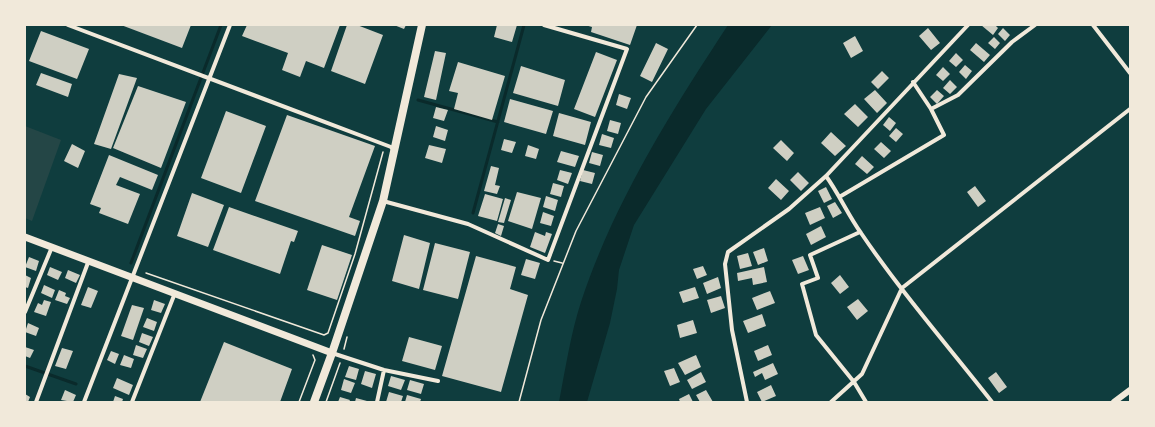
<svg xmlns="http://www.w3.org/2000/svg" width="1155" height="427" viewBox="0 0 1155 427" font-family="Helvetica,sans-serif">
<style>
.green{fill:#244646}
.water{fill:#0a2a2b}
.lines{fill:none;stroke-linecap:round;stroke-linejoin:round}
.stream{stroke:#0a2a2b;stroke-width:3}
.building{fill:#cfcfc3}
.path{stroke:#f1e9da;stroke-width:1.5}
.minor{stroke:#f1e9da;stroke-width:4}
.tertiary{stroke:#f1e9da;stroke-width:6}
.secondary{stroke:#f1e9da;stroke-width:7}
.primary{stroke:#f1e9da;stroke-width:8}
</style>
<rect width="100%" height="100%" fill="#0f3d3e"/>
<path class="green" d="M25,126L61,140L32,221L25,218Z"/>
<path class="water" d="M728,25H772L706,109L634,225L619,270L617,289L610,323L587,402H559C565,371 571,332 581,302C614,202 671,112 728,25Z"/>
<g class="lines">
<path class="stream" d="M418,100L498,122
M473,213L524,25
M131,263L221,25
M25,366L76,384"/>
</g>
<path class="building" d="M121,25H191L182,48Z
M247,25H340L324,68L306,61L300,77L282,70L288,53L242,36Z
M347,25H357L383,35L365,84L331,71Z
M394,25H406L404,29Z
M497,25H517L512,42L494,37Z
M585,25H637L630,45L591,32L592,27Z
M981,25H995L998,28L993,35Z
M928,28L940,43L931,50L919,36Z
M1003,28L1010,35L1005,41L998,34Z
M41,31L89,49L77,79L29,61Z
M855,36L863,51L851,58L843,43Z
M994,37L1000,43L995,49L988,43Z
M656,43L668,49L652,82L640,76Z
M976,43L990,55L984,62L970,50Z
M435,51L446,53L436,100L424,97Z
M596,52L617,60L595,117L574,109Z
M956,53L963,60L956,67L949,61Z
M458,62L505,76L492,120L454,109L458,93L449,91Z
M965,65L972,71L966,79L959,72Z
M521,66L565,80L558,106L513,93Z
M943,67L950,74L943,81L936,75Z
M882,71L889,78L878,89L871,82Z
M41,73L72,84L68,97L36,85Z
M119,74L137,78L111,149L94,144Z
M950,80L957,87L950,94L943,88Z
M138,86L186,102L161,168L113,148Z
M875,90L887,103L877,113L864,99Z
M937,90L944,96L937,104L930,97Z
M619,94L631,98L627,109L616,105Z
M510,99L553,111L546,134L504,122Z
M855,104L868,117L858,127L844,114Z
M436,107L448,110L444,121L433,118Z
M226,111L266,126L241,193L201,178Z
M559,113L591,122L585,145L553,136Z
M287,115L375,146L349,217L360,221L355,236L255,201Z
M889,117L896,123L890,131L883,125Z
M610,120L621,123L618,134L607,131Z
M436,126L448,130L445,141L433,137Z
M896,128L903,134L896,142L889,136Z
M831,132L846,146L835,156L821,143Z
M602,134L614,138L611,148L599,145Z
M504,139L516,142L512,153L501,150Z
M781,140L794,153L787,161L773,148Z
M881,142L891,151L884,158L874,149Z
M72,144L85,151L78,168L64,161Z
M429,145L446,149L442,163L425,158Z
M528,145L539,149L536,159L525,156Z
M561,151L579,156L575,167L557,162Z
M592,152L603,155L600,166L589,163Z
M109,155L158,175L152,190L120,177L116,185L140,194L128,224L99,213L101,208L90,204Z
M862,156L874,167L867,174L855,164Z
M491,166L499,168L495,185L500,186L497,194L484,191Z
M560,170L572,173L568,184L557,180Z
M583,170L595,173L592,184L580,181Z
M798,172L809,183L801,191L790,180Z
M776,179L789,191L781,200L768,188Z
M553,183L564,186L561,197L550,194Z
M975,186L986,201L978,207L967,192Z
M826,187L832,199L824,203L818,191Z
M517,192L541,198L532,229L508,221Z
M192,193L224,205L208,247L177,236Z
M485,194L503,199L497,221L478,216Z
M546,196L558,200L555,211L543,207Z
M505,198L511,200L504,223L498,222Z
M835,202L842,213L833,218L827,206Z
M229,207L298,231L294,242L291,241L280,274L213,250Z
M820,207L825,218L810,225L805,213Z
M543,212L554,216L551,226L540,223Z
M498,224L504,226L501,236L495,233Z
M821,226L826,237L811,245L806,234Z
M535,232L545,236L546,232L552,234L545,253L530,247Z
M404,235L430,243L419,289L392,281Z
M435,243L470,252L458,299L423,290Z
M322,245L352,255L337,300L307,290Z
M764,248L768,261L758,265L753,252Z
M748,253L752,266L740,269L737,256Z
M476,256L516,267L510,289L528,295L501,392L442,376Z
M803,256L809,270L798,274L792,260Z
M29,257L39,261L36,271L25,267Z
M526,259L540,263L535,279L521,275Z
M703,266L707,275L697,279L693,269Z
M50,267L62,272L58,280L47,275Z
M764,267L767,282L753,285L752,278L738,281L737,273Z
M68,270L80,275L76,283L65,278Z
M25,275L31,278L28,288L25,287Z
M840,275L849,287L840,294L831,283Z
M718,277L721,288L707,294L703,283Z
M44,285L55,290L52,298L41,293Z
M88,287L98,291L91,308L81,305Z
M695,287L699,298L683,303L679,292Z
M59,290L66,293L65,296L70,298L67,304L55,300Z
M770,291L775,303L757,310L752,298Z
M721,296L725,308L711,313L707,300Z
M858,299L868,311L857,320L847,307Z
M44,300L51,302L46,316L34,312L38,303L42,305Z
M154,300L165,304L161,313L151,310Z
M132,305L144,308L133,340L121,336Z
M762,314L766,326L748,333L743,321Z
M147,318L157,322L154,331L143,327Z
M693,320L697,333L680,338L677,325Z
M28,323L39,328L36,336L25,332Z
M142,333L153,337L149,346L139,342Z
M409,337L442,346L435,370L402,361Z
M224,342L292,369L280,402H200Z
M136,345L147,349L143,358L133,355Z
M768,345L772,355L758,361L754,351Z
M25,347L34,350L30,358L25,356Z
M62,348L73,351L66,369L55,366Z
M111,351L119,354L115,364L107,360Z
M124,355L134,359L131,368L120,365Z
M696,355L701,367L685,375L678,363Z
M773,363L778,374L765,380L762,373L755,377L753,372Z
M349,366L359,369L356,380L345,377Z
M674,368L680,382L670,386L664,371Z
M365,371L376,374L372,388L361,384Z
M701,372L706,382L692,389L687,380Z
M996,372L1007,387L999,393L988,378Z
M391,376L405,380L401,390L388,386Z
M117,378L133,385L129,395L113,388Z
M344,379L355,383L351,393L341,390Z
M410,380L424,384L421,394L407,390Z
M771,385L776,396L762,402L757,392Z
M65,390L76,395L73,402L61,400Z
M706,390L713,402H700L696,395Z
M389,392L403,396L401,402H386Z
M25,394L30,397L28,402H25Z
M689,394L693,402H680L679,399Z
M407,395L421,399L420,402H405Z
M115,396L123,399L122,402H113Z
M340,397L350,400L349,402H338Z
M356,398L367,401L366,402H355Z"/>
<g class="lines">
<path class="path" d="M554,261L562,263
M146,273L324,335L328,333L355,254L383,152
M344,349L347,337
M299,402L315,360L313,355
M326,402L340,363
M519,402L541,320L576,231L646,97L697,25"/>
<path class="minor" d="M68,25L391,147L394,150
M1093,25L1130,73
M913,82L931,109
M826,176C839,194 848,215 861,233C901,292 948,346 992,402
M841,196L944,135L931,109L958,95L1012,42L1035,25
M383,201L468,224L548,260L627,49L544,25
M860,232L810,255L818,278L802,284L816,335L854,382L866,402
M25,312L52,247
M332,353L384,370L438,381
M36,402L89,260
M84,402L230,25
M132,402L175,293
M377,402L384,370
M747,402L732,330L725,264L728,252L789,209L826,176L968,25
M831,402L862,374L902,288L1130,109"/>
<path class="tertiary" d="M1114,402L1130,390"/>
<path class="secondary" d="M25,237L332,353"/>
<path class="primary" d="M314,402L332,353L383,201L422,25"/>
</g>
<rect width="1155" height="427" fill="none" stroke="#f1e9da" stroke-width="52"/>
</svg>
